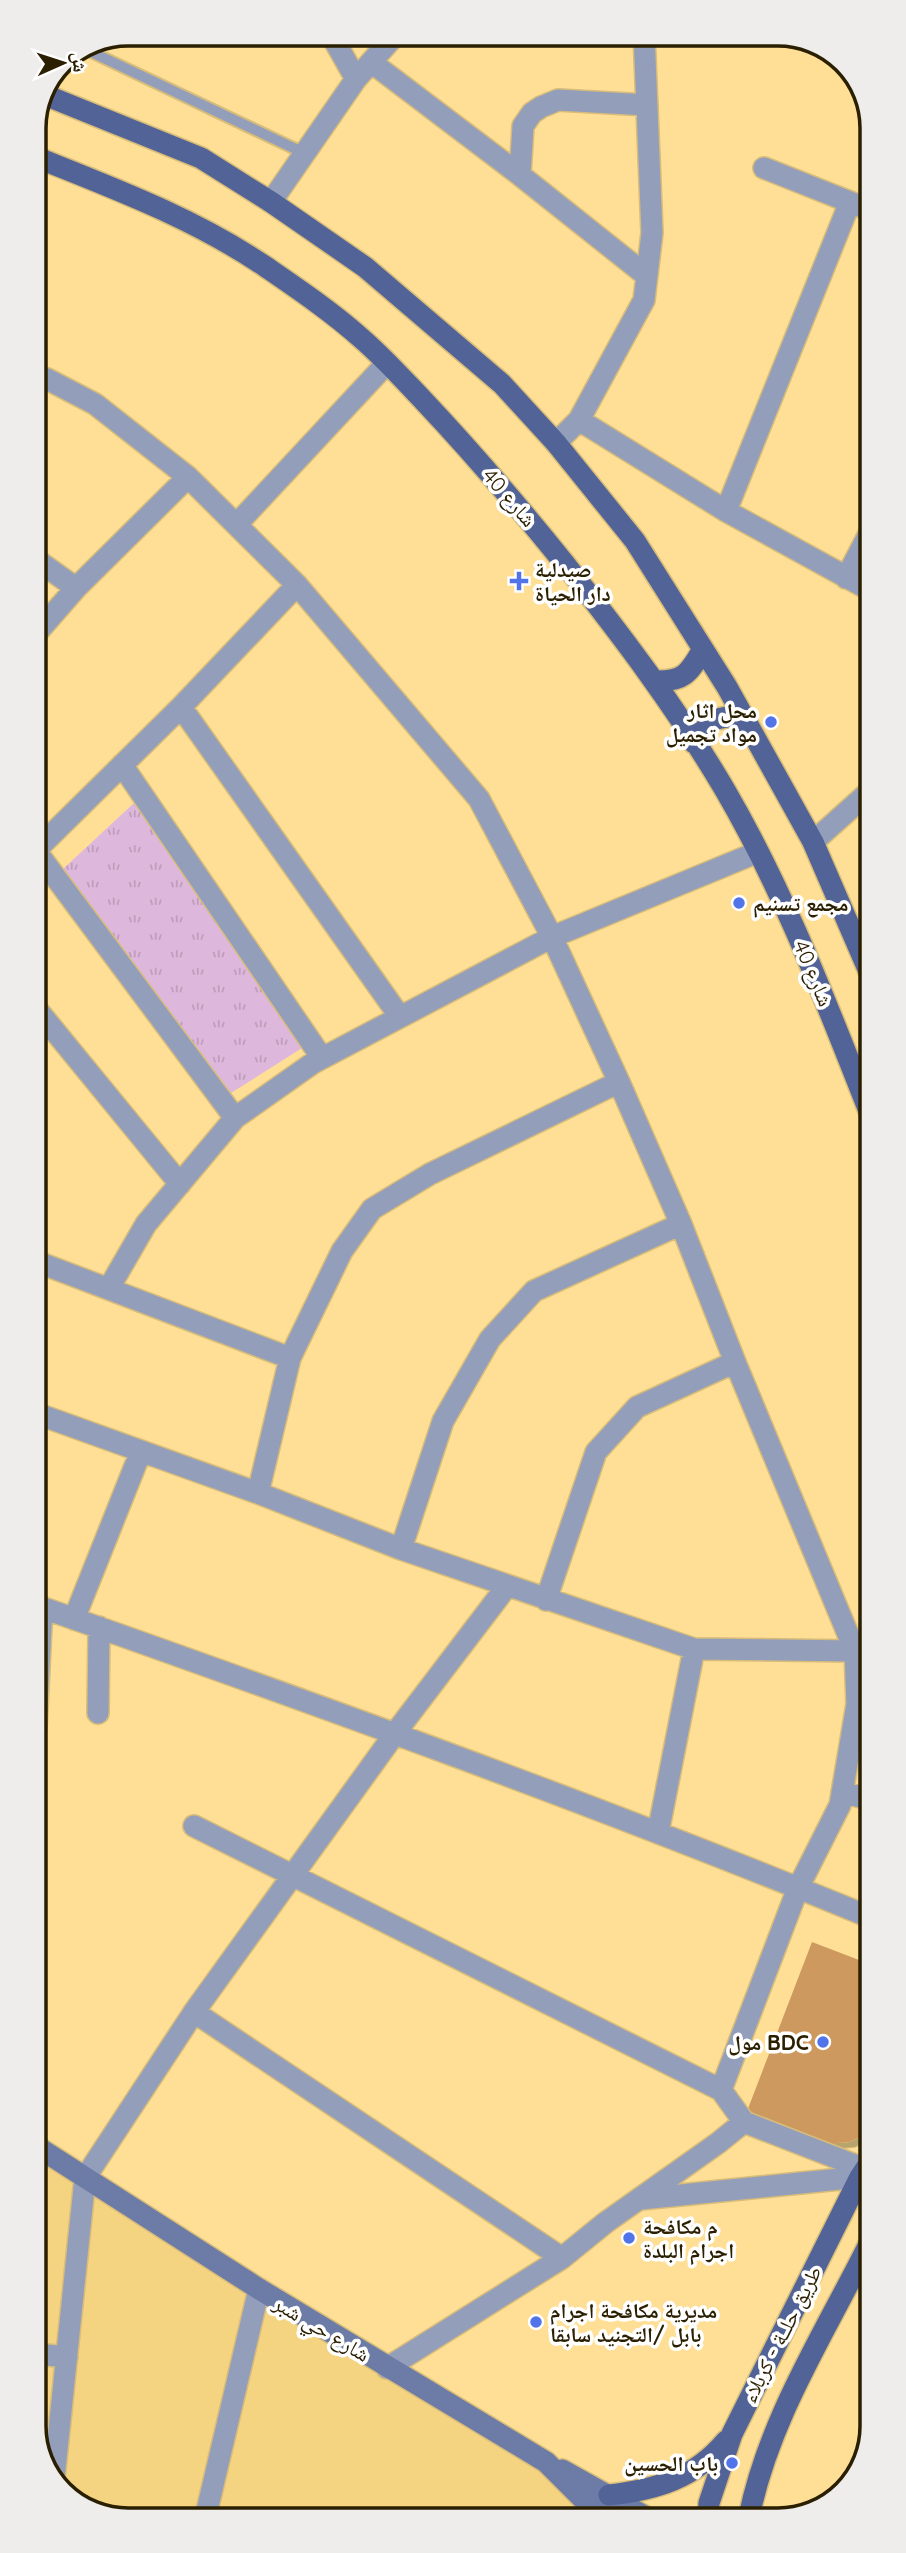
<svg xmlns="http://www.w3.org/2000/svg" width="906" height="2553" viewBox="0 0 906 2553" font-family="Quicksand,'Noto Naskh Arabic',sans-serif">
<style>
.built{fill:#f5d481}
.park{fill:url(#park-tufts)}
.building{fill:#cd995e;filter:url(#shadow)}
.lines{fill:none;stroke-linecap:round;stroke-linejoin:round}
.lane-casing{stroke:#d8bc7a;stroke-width:14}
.street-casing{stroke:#d8bc7a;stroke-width:24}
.secondary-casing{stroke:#d8bc7a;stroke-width:24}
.primary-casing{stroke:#d8bc7a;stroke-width:24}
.lane{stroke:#939ebb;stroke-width:10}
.street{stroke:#939ebb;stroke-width:21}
.secondary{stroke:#6c7ca6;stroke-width:21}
.primary{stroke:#526497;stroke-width:21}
.poi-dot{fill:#5274e9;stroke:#fff;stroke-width:2.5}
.labels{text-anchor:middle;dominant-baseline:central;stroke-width:7;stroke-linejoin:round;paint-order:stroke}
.street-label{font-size:21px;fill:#2b1f01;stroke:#fff}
.poi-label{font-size:21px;font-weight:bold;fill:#2b1f01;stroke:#fff;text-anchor:start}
.rim{fill:none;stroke:#2b1f01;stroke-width:3.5}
</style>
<defs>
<pattern id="park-tufts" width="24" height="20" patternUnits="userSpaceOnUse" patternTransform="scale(1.75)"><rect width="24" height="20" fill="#deb7dc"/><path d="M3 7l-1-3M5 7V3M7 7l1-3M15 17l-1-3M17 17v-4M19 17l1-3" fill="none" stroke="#bf9dbb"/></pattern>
<filter id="shadow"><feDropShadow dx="5.5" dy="5.5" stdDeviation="0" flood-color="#0004"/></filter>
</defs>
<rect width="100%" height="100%" fill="#fedf95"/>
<path class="built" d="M36,2160L605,2502L606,2517L120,2520L65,2497L37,2451Z"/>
<path class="park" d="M134,803L302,1048L231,1093L63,869Z"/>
<path class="building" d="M812,1942L872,1965V2133L863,2130L860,2137L849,2142L836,2143L831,2148L744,2119Z"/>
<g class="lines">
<defs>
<path id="lane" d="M87,50L304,153"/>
<path id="street" d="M330,33L356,79
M371,62L520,175
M647,105L558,100L541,107L532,113L523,126L520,175L647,276
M764,168L870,210
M271,202L356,79L397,33
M34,375L47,379L95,404L188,477L297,585L479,799L552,937L619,1082L681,1224L735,1362L855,1651L857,1704L840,1805L798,1888L721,2090
M579,420L644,300L652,233L644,33
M556,443L579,420L726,511L870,590
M726,511L850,202
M237,524L387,363
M34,558L76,588
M846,578L870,532
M34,636L76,588L188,477
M181,707L400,1017
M122,765L322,1058
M813,842L870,791
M36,851L235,1118
M34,852L181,707L297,585
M35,1007L180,1184
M35,1261L290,1358
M109,1288L146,1224L235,1118L313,1063L552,937L758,852
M35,1413L258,1493L401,1549L694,1649L855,1651
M258,1493L290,1358L342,1251L372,1209L430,1174L619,1082
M401,1549L443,1421L490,1339L534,1291L681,1224
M546,1600L596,1452L637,1407L735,1362
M35,1605C316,1704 597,1805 872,1918
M74,1619L141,1451
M98,1713L99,1627
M36,1727L42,1607
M842,1792L872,1800
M194,1826L721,2090L744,2122L865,2169
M658,1833L694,1649
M194,2012L562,2258
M641,2199L860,2177
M36,2354L67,2357
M387,2368L562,2258L605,2223L718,2143L744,2122
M54,2479L85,2178L194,2012L396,1732L507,1586
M205,2519L259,2289"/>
<path id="secondary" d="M36,2146L259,2289L546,2462L601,2517
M562,2470L646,2517"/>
<path id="primary" d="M45,95L201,158L271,202L365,267L502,384L556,443L635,541L727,687L813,842L871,976
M33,156C113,188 194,218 266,267C298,289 332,312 361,338C383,357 402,378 422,399C472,452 519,507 565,564C622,636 678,710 725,790C785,893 827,1005 871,1116
M654,681C683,682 689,674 703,649
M694,743L712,720L742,714
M609,2495C656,2490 695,2478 726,2441
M708,2517L709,2503L732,2434L860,2177L872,2159
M749,2517C769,2417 828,2328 872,2238"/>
</defs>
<use href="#lane" class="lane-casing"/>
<use href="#street" class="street-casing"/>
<use href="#secondary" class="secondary-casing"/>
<use href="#primary" class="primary-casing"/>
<use href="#lane" class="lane"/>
<use href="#street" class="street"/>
<use href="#secondary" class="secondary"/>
<use href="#primary" class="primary"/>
</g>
<g class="poi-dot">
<path d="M515.5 570.5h7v7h7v7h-7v7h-7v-7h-7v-7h7z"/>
<circle cx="771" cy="722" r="7"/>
<circle cx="739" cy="903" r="7"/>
<circle cx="823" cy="2042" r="7"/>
<circle cx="629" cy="2238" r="7"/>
<circle cx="536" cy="2322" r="7"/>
<circle cx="732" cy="2463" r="7"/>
</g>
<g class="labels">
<g class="street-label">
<text transform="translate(510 497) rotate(49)">شارع 40</text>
<text transform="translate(814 973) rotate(67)">شارع 40</text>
<text transform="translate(322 2328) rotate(31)">شارع حي شبر</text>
<text transform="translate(781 2334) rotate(-63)">طريق حلــة - كربلاء</text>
</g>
<g class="poi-label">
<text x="535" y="569">صيدلية<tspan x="535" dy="24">دار الحياة</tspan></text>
<text x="757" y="710" text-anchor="end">محل اثار<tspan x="757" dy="24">مواد تجميل</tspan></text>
<text x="753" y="903">مجمع تسنيم</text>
<text x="809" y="2042" text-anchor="end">مول BDC</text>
<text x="643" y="2226">م مكافحة<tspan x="643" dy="24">اجرام البلدة</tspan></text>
<text x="550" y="2310">مديرية مكافحة اجرام<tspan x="550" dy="24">بابل /التجنيد سابقا</tspan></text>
<text x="718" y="2463" text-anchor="end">باب الحسين</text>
</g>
</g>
<path d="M0 0H906V2553H0ZM128 46H778A82 82 0 0 1 860 128V2426A82 82 0 0 1 778 2508H128A82 82 0 0 1 46 2426V128A82 82 0 0 1 128 46Z" fill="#eeedeb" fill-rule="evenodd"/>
<path class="rim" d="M128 46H778A82 82 0 0 1 860 128V2426A82 82 0 0 1 778 2508H128A82 82 0 0 1 46 2426V128A82 82 0 0 1 128 46Z"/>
<g transform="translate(63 63) rotate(87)" stroke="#ffffff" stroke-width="5" paint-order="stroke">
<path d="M0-5L12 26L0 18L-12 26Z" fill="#2b1f01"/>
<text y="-10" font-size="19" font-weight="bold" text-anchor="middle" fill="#2b1f01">ش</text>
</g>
</svg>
